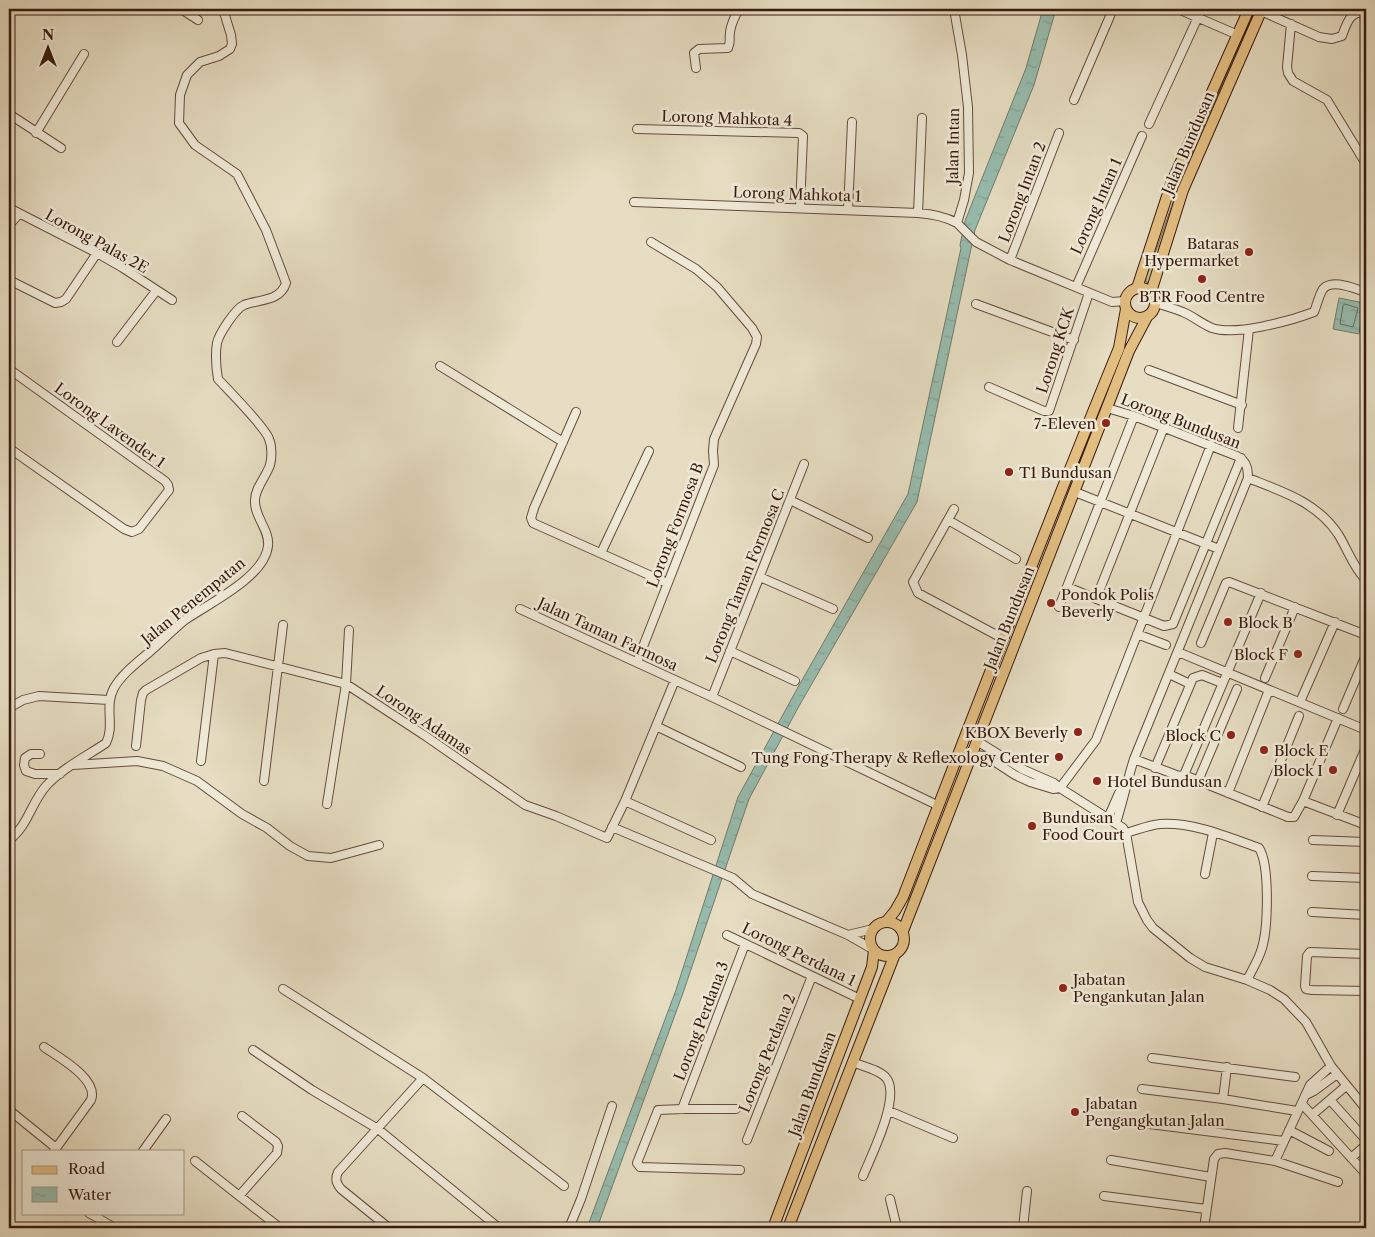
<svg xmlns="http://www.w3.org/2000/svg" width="1375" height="1237" viewBox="0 0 1375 1237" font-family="'Libre Caslon Text',serif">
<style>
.grass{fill:url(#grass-tufts);stroke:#7a6d4e}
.water{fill:url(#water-ripples);stroke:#717c6e}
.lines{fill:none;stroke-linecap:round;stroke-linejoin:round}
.shore{stroke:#686c5e;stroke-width:1}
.minor-casing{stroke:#644c3b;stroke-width:10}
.major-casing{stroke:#391b0e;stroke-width:12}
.minor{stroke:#efe9d7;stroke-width:8}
.major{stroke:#e3be81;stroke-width:10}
.poi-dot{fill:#8f2418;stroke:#efe9d7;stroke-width:2}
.labels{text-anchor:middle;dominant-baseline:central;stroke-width:5;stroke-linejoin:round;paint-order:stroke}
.street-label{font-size:15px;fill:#391b0e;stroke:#efe9d7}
.poi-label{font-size:15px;fill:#391b0e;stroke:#efe9d7;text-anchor:start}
</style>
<defs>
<pattern id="grass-tufts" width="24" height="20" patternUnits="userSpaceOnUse" patternTransform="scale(1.25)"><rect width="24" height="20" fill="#bbbf8f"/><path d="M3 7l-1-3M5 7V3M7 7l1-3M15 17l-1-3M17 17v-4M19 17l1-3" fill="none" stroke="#999a73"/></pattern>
<pattern id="water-ripples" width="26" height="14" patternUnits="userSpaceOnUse" patternTransform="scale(1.25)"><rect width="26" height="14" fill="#97bcae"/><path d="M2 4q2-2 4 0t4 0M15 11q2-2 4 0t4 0" fill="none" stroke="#83a194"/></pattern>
</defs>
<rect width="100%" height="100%" fill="#e6ddc2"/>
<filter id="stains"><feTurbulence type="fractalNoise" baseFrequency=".004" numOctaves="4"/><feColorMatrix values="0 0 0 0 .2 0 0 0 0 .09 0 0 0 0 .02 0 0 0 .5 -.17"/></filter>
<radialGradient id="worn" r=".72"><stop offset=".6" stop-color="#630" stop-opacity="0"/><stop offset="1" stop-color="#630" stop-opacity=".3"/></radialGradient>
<path class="grass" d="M1255,9H1258L1240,48L1152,284L1143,281L1152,262L1182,176Z"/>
<path class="water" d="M1043,9H1056L1034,85L975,230L917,502L799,706L749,799L683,993L597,1228H587L676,990L738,797L797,689L908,494L961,248L960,245L965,221L1026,68Z
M1339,298L1364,303L1359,334L1333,329Z"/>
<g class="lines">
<path class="shore" d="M1345,304L1358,308L1353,327L1340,324L1343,306Z"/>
<defs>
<path id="minor" d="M181,9L198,20
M954,9L962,55L968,107L969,173L964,200L957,223L976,242L1010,260L1112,302L1125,301
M1178,9L1238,35
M1261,11L1319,37L1332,39L1342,36C1347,22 1350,11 1366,12
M1291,24L1287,67L1288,73L1293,81L1327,100L1366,164
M696,68L694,53L699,49L728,48C731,42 729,38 730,32C731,24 735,16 739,9
M1074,100L1113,9
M9,114L61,148
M1149,124L1198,17
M637,129L799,133L803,136L800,208
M36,133L84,54
M634,202L918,213C933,214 944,216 957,223
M9,208L97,253L123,268L172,300
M848,210L852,122
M918,213L922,118
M9,225L19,214
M1010,260L1059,133
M9,280L55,303L61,302L66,299L97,253
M1076,287L1142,136
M1156,303C1165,306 1176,309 1185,313C1194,317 1202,324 1212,328C1236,336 1290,321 1314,312C1317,305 1319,295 1323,289C1332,278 1355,289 1366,292
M976,304L1074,340
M117,342L156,291
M440,366L563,442
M9,369L165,481L168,485L169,490L139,529L132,532L124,529L9,448
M1149,370L1242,405
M989,387L1044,411H1049L1089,293
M1107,408L1134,416L1237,456C1246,461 1248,467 1248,478L1134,759C1127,781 1123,801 1116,823
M576,412L534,508L531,518L533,523L667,583
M1238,428L1249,329
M1248,478C1281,491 1317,502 1338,534C1348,550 1353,567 1366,580
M1075,492L1219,549
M790,500L868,538
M954,509L913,582L918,593L1002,638
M948,520L1016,559
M601,553L649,451
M760,577L833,609
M1067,587L1164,626L1173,624L1241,458
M1096,599L1164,427
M1059,607L1134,416
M520,609L712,697L939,806
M1137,634L1166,645
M1201,643L1226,583L1229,582L1366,635
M730,651L795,681
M1178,652L1366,730
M637,662L714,465L713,451L714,439L756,344L757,337L752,328L717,287L696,269L651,242
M1169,674L1190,684
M1265,678L1295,607
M712,697L804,464
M1300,702L1335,622
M9,708L23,700L39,696L109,700
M1343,709L1366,655
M656,726L741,767
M977,741L1022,769L1054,783L1060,788L1123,828L1126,833L1138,902L1147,920L1153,928L1190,958L1205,967L1247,980L1270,990L1284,999L1306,1022L1331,1066L1366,1109
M136,746L141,700L143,693L146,690L201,658L214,654L225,653L346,684L424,735L525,805L556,816L607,838L625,801L675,680
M40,754H31L25,758L24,765L26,771L35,774H60
M970,755L986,756L1015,775L1030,782L1053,789L1060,788L1096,740L1211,445
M1134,759L1179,776L1184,775L1261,593
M201,761L214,654
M73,765L137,761L163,766L197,781L242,814L267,828L290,846L308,856L331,858L379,845
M1155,768L1193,678L1202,675L1222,683
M1184,775L1288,817H1294L1303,801L1338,718
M264,781L283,625
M1198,781L1237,689
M1228,793L1269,690
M625,801L711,840
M1303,801L1366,825
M327,804L346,684L349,630
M1262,807L1299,716
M1337,815L1366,747
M1108,818L1119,793L1126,784
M612,827L733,878L752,894L848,935L874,950
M1126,833C1137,830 1149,825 1160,824C1194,822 1228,837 1259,848C1270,865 1268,928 1262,948C1259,959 1252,970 1247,980
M9,840C28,826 31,803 46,786C61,769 87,756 106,743C115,726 104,706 114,688C123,672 141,660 154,648C164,639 174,629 185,620C208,604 265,577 268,546C270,530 254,517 255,500C255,488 266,477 270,465C272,458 272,446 269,439C266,428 228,390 218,379C216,367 215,355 217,343C219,334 235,309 244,305C259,299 280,302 286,283L266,230L237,174L195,145L179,123L180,95L187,75L200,62L219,56L230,49L232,44L231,35L223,9
M1313,840L1366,842
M1205,874L1213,833
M1312,876L1366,878
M1312,912L1366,915
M727,935L860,999
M848,935L873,929
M1366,954L1310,952L1307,956L1305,986L1306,989L1312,990L1366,991
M283,989L423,1078L564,1186
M44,1047C58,1057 99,1079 91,1100L54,1151
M253,1050L312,1090L378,1129L499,1228
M1152,1058L1295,1077
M852,1062C862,1066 881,1070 887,1079C900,1099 871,1156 863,1176
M1142,1089L1223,1099L1297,1111
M1306,1095L1314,1091L1337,1074
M1223,1099L1227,1067
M1330,1100L1366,1140
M1302,1104L1366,1174
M682,1109L745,944
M736,1109H682L658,1110L637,1163L640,1167L740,1170
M9,1110L56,1148
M889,1111L953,1138
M1312,1115L1346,1086
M1126,1121L1284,1141
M1289,1130L1329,1151
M747,1140L812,976
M143,1151L166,1119
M1351,1158L1366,1145
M1111,1160L1211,1177
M195,1161L280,1228
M1275,1161L1310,1085L1331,1066
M239,1196L277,1153L278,1146L276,1142L242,1116
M1104,1196L1206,1209
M890,1199L897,1228
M89,1213L115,1228
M389,1228L341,1189C336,1183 335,1179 338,1172L423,1078
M569,1228L581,1199L612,1106
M1023,1228L1027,1191
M1204,1228L1214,1159L1218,1154L1225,1153L1275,1161L1338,1182"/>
<path id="major" d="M1125 303a15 15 0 1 1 30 0a15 15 0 1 1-30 0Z
M1137,288L1171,184L1249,9
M1151,292L1183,190L1262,9
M886,922L895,911L903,897C974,714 1044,530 1119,348L1126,309
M870 939a17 17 0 1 1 34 0a17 17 0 1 1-34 0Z
M903,931L1129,351L1147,317
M773,1228L872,967L874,950
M788,1228L895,954"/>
</defs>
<use href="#minor" class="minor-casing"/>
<use href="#major" class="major-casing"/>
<use href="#minor" class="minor"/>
<use href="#major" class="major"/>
</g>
<g class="poi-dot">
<circle cx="1249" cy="252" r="5"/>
<circle cx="1202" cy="279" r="5"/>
<circle cx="1106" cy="423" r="5"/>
<circle cx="1009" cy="472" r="5"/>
<circle cx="1051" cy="603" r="5"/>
<circle cx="1228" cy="622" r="5"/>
<circle cx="1298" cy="654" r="5"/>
<circle cx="1078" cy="732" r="5"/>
<circle cx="1231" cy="735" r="5"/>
<circle cx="1264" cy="750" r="5"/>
<circle cx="1059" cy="757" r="5"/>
<circle cx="1333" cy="770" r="5"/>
<circle cx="1097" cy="781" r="5"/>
<circle cx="1032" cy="826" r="5"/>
<circle cx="1063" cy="988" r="5"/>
<circle cx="1075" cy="1112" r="5"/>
</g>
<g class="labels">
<g class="street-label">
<text transform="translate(727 118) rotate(2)">Lorong Mahkota 4</text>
<text transform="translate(1188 143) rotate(-67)">Jalan Bundusan</text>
<text transform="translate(953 146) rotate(-89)">Jalan Intan</text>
<text transform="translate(1022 192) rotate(-69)">Lorong Intan 2</text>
<text transform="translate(797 194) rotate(2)">Lorong Mahkota 1</text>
<text transform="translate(1096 206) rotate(-66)">Lorong Intan 1</text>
<text transform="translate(97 241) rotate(29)">Lorong Palas 2E</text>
<text transform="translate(1055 350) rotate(-72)">Lorong KCK</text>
<text transform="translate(1181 421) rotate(21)">Lorong Bundusan</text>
<text transform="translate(110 425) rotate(36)">Lorong Lavender 1</text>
<text transform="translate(675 525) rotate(-69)">Lorong Formosa B</text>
<text transform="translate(745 576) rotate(-68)">Lorong Taman Formosa C</text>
<text transform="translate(193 601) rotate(-39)">Jalan Penempatan</text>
<text transform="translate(1009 618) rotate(-68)">Jalan Bundusan</text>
<text transform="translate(608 634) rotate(25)">Jalan Taman Farmosa</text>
<text transform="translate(424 720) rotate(34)">Lorong Adamas</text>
<text transform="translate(799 954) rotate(26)">Lorong Perdana 1</text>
<text transform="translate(701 1021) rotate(-69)">Lorong Perdana 3</text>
<text transform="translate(767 1053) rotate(-68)">Lorong Perdana 2</text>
<text transform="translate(812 1084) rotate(-70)">Jalan Bundusan</text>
</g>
<g class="poi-label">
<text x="1239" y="243" text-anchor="end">Bataras<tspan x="1239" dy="17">Hypermarket</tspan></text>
<text x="1202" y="296" text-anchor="middle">BTR Food Centre</text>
<text x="1096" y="423" text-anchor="end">7-Eleven</text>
<text x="1019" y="472">T1 Bundusan</text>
<text x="1061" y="594">Pondok Polis<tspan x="1061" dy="17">Beverly</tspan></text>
<text x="1238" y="622">Block B</text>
<text x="1288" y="654" text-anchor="end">Block F</text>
<text x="1068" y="732" text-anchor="end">KBOX Beverly</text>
<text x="1221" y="735" text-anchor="end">Block C</text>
<text x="1274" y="750">Block E</text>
<text x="1049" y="757" text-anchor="end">Tung Fong Therapy &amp; Reflexology Center</text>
<text x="1323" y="770" text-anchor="end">Block I</text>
<text x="1107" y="781">Hotel Bundusan</text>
<text x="1042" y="817">Bundusan<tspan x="1042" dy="17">Food Court</tspan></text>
<text x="1073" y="979">Jabatan<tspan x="1073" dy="17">Pengankutan Jalan</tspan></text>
<text x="1085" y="1103">Jabatan<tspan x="1085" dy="17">Pengangkutan Jalan</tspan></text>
</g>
</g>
<rect width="1375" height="1237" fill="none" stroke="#e6ddc2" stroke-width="30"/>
<rect x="10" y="10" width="1355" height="1217" fill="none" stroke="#391b0e" stroke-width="2.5"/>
<rect x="15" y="15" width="1345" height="1207" fill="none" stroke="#391b0e"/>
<rect x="22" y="1150" width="162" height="65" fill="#efe9d7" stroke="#a69787"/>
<rect x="32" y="1166" width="25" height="8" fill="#e3be81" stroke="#a69787"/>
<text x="68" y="1174" font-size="15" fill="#391b0e">Road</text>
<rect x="32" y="1187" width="25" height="15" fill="url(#water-ripples)" stroke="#a69787"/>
<text x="68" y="1200" font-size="15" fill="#391b0e">Water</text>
<g transform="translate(48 48)" stroke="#efe9d7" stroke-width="4" paint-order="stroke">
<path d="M0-4L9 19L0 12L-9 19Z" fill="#391b0e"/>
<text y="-8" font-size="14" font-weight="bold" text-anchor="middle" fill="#391b0e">N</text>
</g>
<rect width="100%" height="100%" filter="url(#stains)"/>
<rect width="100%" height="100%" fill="url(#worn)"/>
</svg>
